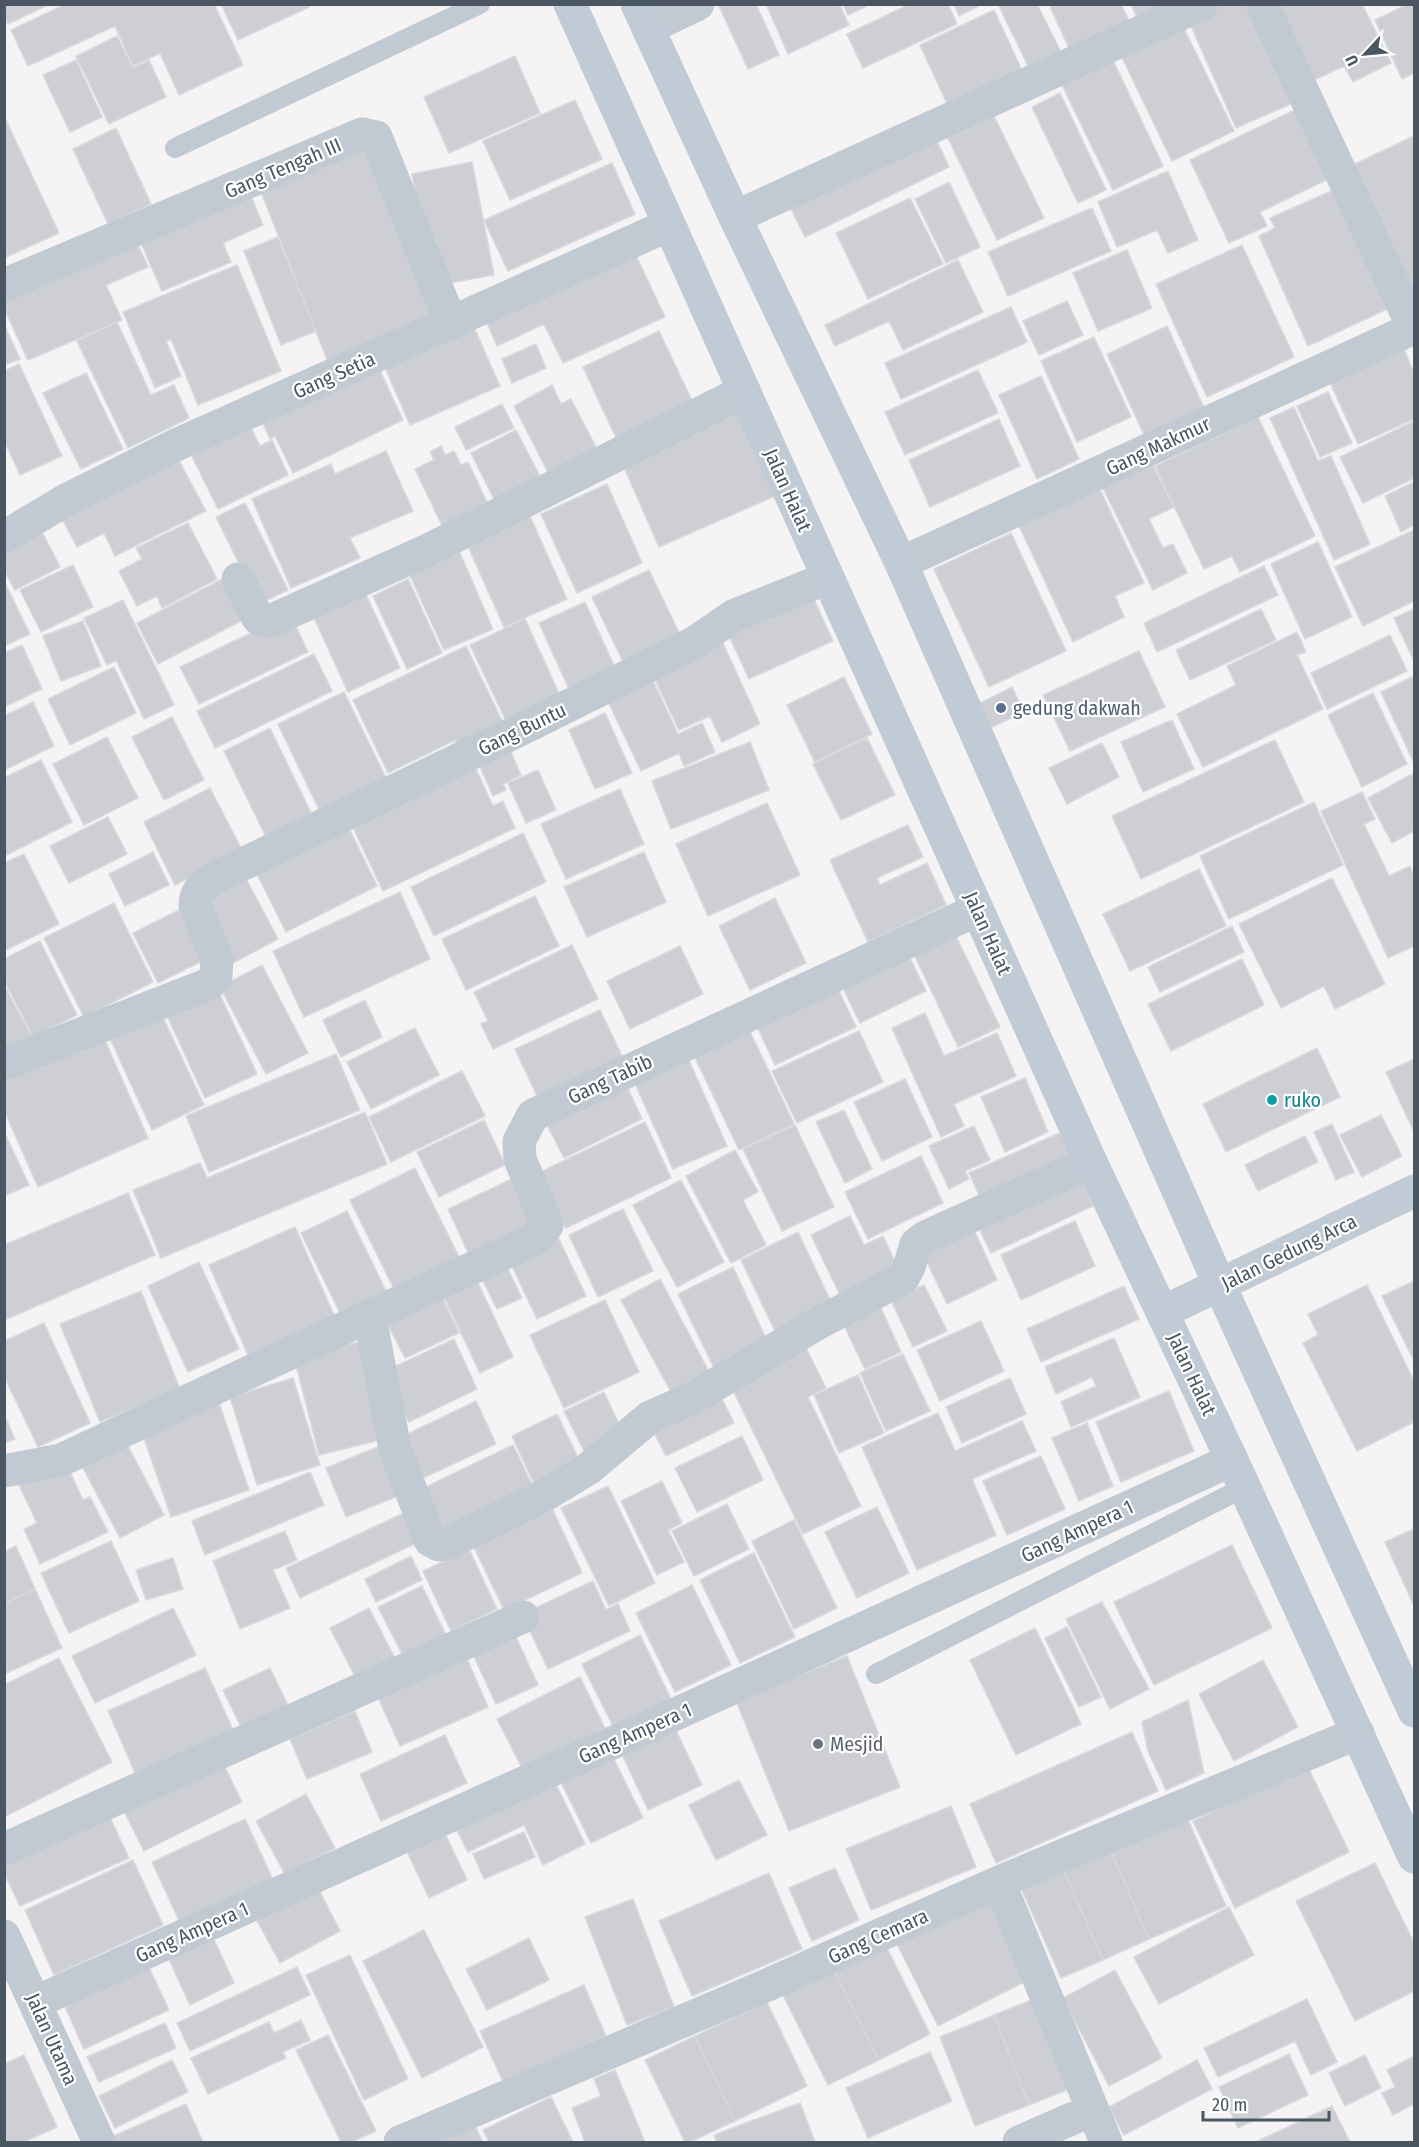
<svg xmlns="http://www.w3.org/2000/svg" width="1419" height="2147" viewBox="0 0 1419 2147" font-family="'Fira Sans Condensed',sans-serif">
<style>
.building{fill:#cdcfd5;stroke:#d7d9de;stroke-width:1.5}
.lines{fill:none;stroke-linecap:round;stroke-linejoin:round}
.lane{stroke:#c1cad2;stroke-width:20}
.street{stroke:#c1cad2;stroke-width:33}
.secondary{stroke:#c1cbd6;stroke-width:33}
.service-dot{fill:#5c6f8a;stroke:#fff;stroke-width:2}
.culture-dot{fill:#0f9aa8;stroke:#fff;stroke-width:2}
.worship-dot{fill:#6b7280;stroke:#fff;stroke-width:2}
.labels{text-anchor:middle;dominant-baseline:central;stroke-width:4.5;stroke-linejoin:round;paint-order:stroke}
.street-label{font-size:20px;fill:#4a5661;stroke:#fff}
.service-label{font-size:20px;fill:#4e5e75;stroke:#fff;text-anchor:start}
.culture-label{font-size:20px;fill:#0d838f;stroke:#fff;text-anchor:start}
.worship-label{font-size:20px;fill:#5b616d;stroke:#fff;text-anchor:start}
</style>
<rect width="100%" height="100%" fill="#f5f3f3"/>
<path class="building" d="M4,4H50L8,24L4,15Z
M66,4H214L243,65L179,95L160,53L133,66L115,26L28,66L11,30Z
M221,4H308L309,7L238,40Z
M722,4H756L779,55L748,69L719,6Z
M766,4H839L849,25L788,54Z
M843,4H871L848,15Z
M910,4H948L957,24L863,68L847,34Z
M954,4H983L959,16Z
M998,4H1037L1061,52L1029,68Z
M1049,4H1121L1132,27L1072,55Z
M1131,4H1192L1141,28Z
M1220,4H1260L1302,99L1236,128L1188,19Z
M1270,4H1362L1391,63L1353,82L1344,66L1308,83Z
M1408,4H1414V73L1402,79L1375,20Z
M994,10L1024,75L950,110L920,45Z
M1180,20L1234,131L1172,161L1118,49Z
M117,36L133,68L149,60L166,97L109,124L76,56Z
M515,56L540,113L449,153L424,97Z
M1112,58L1163,166L1113,190L1061,83Z
M76,60L102,117L70,132L43,75Z
M1060,93L1106,190L1078,203L1032,107Z
M575,100L602,159L510,200L483,141Z
M1303,106L1335,176L1260,212L1267,226L1229,243L1190,160Z
M4,116L59,233L4,258Z
M994,116L1044,218L997,240L948,138Z
M116,128L151,204L108,224L73,149Z
M934,135L949,167L805,237L789,205Z
M1414,136V298L1344,169Z
M372,139L442,317L328,362L258,184Z
M472,162L494,275L444,284L436,239L424,241L412,174Z
M612,163L635,214L508,271L484,220Z
M1168,171L1198,240L1168,253L1157,230L1117,247L1098,202Z
M949,182L980,247L946,263L915,199Z
M1340,187L1394,306L1308,346L1259,236L1275,228L1270,218Z
M249,191L263,225L223,243L231,262L162,291L136,232Z
M910,198L943,264L868,299L836,233Z
M1092,208L1111,251L1008,296L988,252Z
M133,234L148,267L106,285L122,320L28,360L4,308V290Z
M278,237L316,331L281,345L244,251Z
M1242,245L1294,357L1207,397L1156,284Z
M632,247L665,317L563,363L544,324L497,346L484,316Z
M1127,250L1152,308L1098,331L1073,273Z
M958,260L983,312L903,350L889,321L835,346L825,325Z
M237,265L281,371L198,405L171,339L166,341L181,376L155,388L123,312Z
M1067,301L1083,335L1039,355L1023,321Z
M1011,307L1027,342L901,399L885,363Z
M117,322L151,395L174,385L189,418L128,448L77,341Z
M4,324L20,359L4,365Z
M473,325L500,386L410,425L383,363Z
M1167,326L1205,410L1145,437L1107,354Z
M659,331L695,407L618,442L583,367Z
M1094,337L1131,417L1077,442L1041,361Z
M536,344L546,368L512,383L502,359Z
M1403,347L1414,373V419L1358,444L1329,380Z
M375,360L403,420L293,473L275,436L270,439L259,415Z
M19,364L62,456L20,475L4,440V371Z
M978,370L998,413L905,455L885,412Z
M86,373L123,449L81,469L43,393Z
M1041,376L1079,459L1037,479L999,395Z
M552,385L561,404L571,399L599,453L551,478L514,406Z
M1328,392L1352,443L1320,457L1297,406Z
M502,404L514,428L466,450L455,427Z
M734,405L775,496L659,547L619,456Z
M1294,407L1318,461L1331,456L1370,544L1334,560L1270,418Z
M1258,417L1315,536L1240,572L1232,556L1204,569L1155,466Z
M246,418L260,446L272,440L288,475L218,509L187,446Z
M999,419L1020,466L930,507L909,460Z
M1414,421V478L1363,503L1340,457Z
M516,430L543,482L497,505L471,453Z
M441,446L445,455L454,451L461,465L468,462L492,513L446,534L415,469L434,460L430,452Z
M386,451L413,511L350,538L360,558L291,588L252,499L331,464L335,474Z
M175,453L206,511L115,556L104,533L77,547L58,511Z
M1151,462L1174,507L1149,519L1163,548L1173,544L1187,573L1153,590L1102,486Z
M1096,481L1144,583L1115,596L1124,617L1073,642L1016,519Z
M1414,482V525L1401,532L1385,496Z
M607,484L642,563L577,593L541,514Z
M245,503L288,590L259,604L216,517Z
M530,516L567,599L504,627L467,544Z
M188,523L217,579L162,608L157,596L137,606L119,571L142,559L136,548Z
M38,524L60,567L15,590L4,570V541Z
M1414,530V601L1363,626L1335,567Z
M1011,533L1066,651L989,687L934,569Z
M1318,542L1352,617L1305,639L1271,564Z
M457,546L493,629L444,650L407,569Z
M73,565L93,607L41,632L20,590Z
M1264,566L1278,595L1157,652L1144,623Z
M649,570L683,641L626,668L592,597Z
M232,574L253,615L158,664L137,623Z
M408,579L442,653L407,669L373,596Z
M4,581L30,634L4,646Z
M361,584L400,668L348,692L309,607Z
M808,586L833,641L749,679L724,625Z
M123,600L174,705L144,719L116,660L107,665L84,618Z
M585,602L620,679L574,700L539,623Z
M1261,609L1276,640L1190,680L1176,650Z
M1414,609V661L1394,618Z
M290,614L308,652L199,704L180,667Z
M525,619L563,702L509,727L470,645Z
M83,621L101,666L61,681L43,636Z
M1297,632L1306,652L1297,655L1323,709L1203,767L1177,714L1236,685L1227,666Z
M1390,635L1407,671L1327,709L1311,673Z
M721,639L760,724L722,742L710,716L679,730L651,671Z
M22,645L42,689L4,707V653Z
M466,646L505,727L460,749L455,740L388,773L353,700Z
M1139,651L1165,707L1070,751L1043,695Z
M314,654L332,691L215,748L197,711Z
M114,667L136,713L70,745L48,699Z
M650,674L678,734L702,723L715,752L684,766L679,753L641,771L605,695Z
M1414,676V763L1381,692Z
M844,677L872,734L815,762L787,705Z
M1012,687L1024,712L990,728L978,704Z
M344,692L389,784L322,816L278,724Z
M1373,693L1407,764L1362,787L1328,715Z
M33,702L54,746L4,770V716Z
M605,713L632,773L595,789L569,730Z
M172,717L204,780L164,800L132,737Z
M1172,720L1194,769L1143,792L1121,742Z
M270,728L315,821L269,843L224,751Z
M107,737L138,798L84,825L53,764Z
M867,738L895,795L841,820L813,764Z
M1275,740L1304,802L1141,879L1112,816Z
M750,742L769,790L671,829L652,781Z
M507,743L521,775L503,784L506,790L493,796L476,758Z
M1102,743L1119,777L1067,804L1049,768Z
M471,758L493,806L503,801L515,828L383,891L348,817Z
M41,760L72,822L4,856V778Z
M538,770L556,810L526,823L508,783Z
M1412,774L1414,779V831L1392,843L1368,798Z
M210,788L243,852L175,885L144,822Z
M620,789L644,844L566,879L541,824Z
M1362,792L1375,819L1364,824L1389,876L1410,866L1414,876V946L1388,958L1321,811Z
M1314,802L1343,865L1229,919L1200,856Z
M767,803L800,875L708,916L676,844Z
M108,817L127,854L69,883L50,846Z
M344,818L377,886L286,932L252,864Z
M908,825L923,857L877,878L880,885L927,863L946,905L868,942L830,860Z
M523,833L546,882L434,936L411,887Z
M153,852L169,885L125,906L109,874Z
M644,852L666,902L587,937L564,887Z
M24,854L59,924L4,951V863Z
M1199,869L1226,926L1130,971L1103,914Z
M244,875L278,939L233,963L199,898Z
M1332,878L1385,984L1335,1009L1324,986L1281,1008L1239,924Z
M400,892L430,959L304,1017L273,951Z
M535,896L559,946L466,990L442,939Z
M775,898L806,963L750,990L719,926Z
M114,903L153,982L84,1017L44,938Z
M179,910L204,960L158,983L133,933Z
M1232,926L1244,952L1160,992L1148,967Z
M952,928L1000,1027L958,1047L911,948Z
M40,941L77,1015L33,1037L4,980V959Z
M572,945L598,999L493,1049L481,1024L488,1021L474,992Z
M680,946L703,994L630,1029L607,981Z
M906,950L926,991L860,1023L840,982Z
M1242,959L1264,1005L1171,1051L1148,1004Z
M262,965L308,1053L266,1074L220,987Z
M835,982L856,1027L775,1065L754,1020Z
M215,984L257,1074L205,1098L163,1007Z
M4,985L31,1036L4,1049Z
M365,1000L382,1037L341,1057L323,1020Z
M159,1009L204,1105L152,1130L108,1034Z
M600,1010L623,1058L538,1098L515,1049Z
M925,1013L944,1056L997,1033L1016,1076L954,1104L964,1126L941,1137L892,1028Z
M746,1023L794,1124L739,1150L691,1049Z
M415,1028L439,1075L371,1109L347,1062Z
M100,1029L148,1138L38,1187L4,1110V1071Z
M859,1031L883,1082L797,1123L772,1071Z
M1317,1048L1340,1097L1226,1152L1203,1104Z
M336,1054L360,1110L209,1172L186,1116Z
M687,1056L727,1146L673,1169L633,1079Z
M1414,1059V1132L1386,1072Z
M462,1071L485,1116L391,1162L369,1117Z
M622,1076L642,1119L564,1158L542,1115Z
M1025,1078L1048,1132L1005,1152L981,1097Z
M905,1079L932,1137L882,1161L854,1102Z
M844,1110L872,1169L845,1183L816,1122Z
M365,1112L387,1164L161,1258L133,1190L200,1163L207,1178Z
M1381,1115L1402,1156L1362,1177L1340,1135Z
M484,1120L505,1165L439,1197L417,1152Z
M645,1122L671,1178L566,1228L540,1172Z
M1332,1124L1354,1172L1336,1180L1314,1132Z
M795,1125L834,1207L782,1231L743,1149Z
M974,1126L990,1160L965,1171L969,1179L949,1189L929,1146Z
M4,1131L29,1185L4,1196Z
M1064,1131L1080,1165L985,1208L969,1173Z
M1305,1136L1318,1162L1258,1191L1245,1165Z
M735,1150L758,1192L743,1200L766,1245L731,1263L686,1176Z
M921,1156L943,1203L868,1239L845,1192Z
M415,1168L459,1257L394,1289L350,1200Z
M1078,1172L1093,1206L991,1253L975,1220Z
M518,1176L542,1226L471,1259L448,1209Z
M681,1180L724,1262L677,1287L633,1205Z
M128,1193L155,1255L4,1320V1245Z
M623,1209L653,1271L598,1297L569,1235Z
M347,1211L387,1293L341,1315L301,1233Z
M850,1216L864,1245L883,1236L901,1274L843,1301L811,1235Z
M970,1221L997,1280L947,1304L919,1245Z
M1075,1221L1095,1266L1021,1300L1001,1255Z
M295,1227L338,1324L251,1362L209,1265Z
M798,1232L833,1306L776,1333L741,1260Z
M557,1235L586,1296L537,1319L508,1258Z
M504,1261L522,1298L497,1309L479,1273Z
M199,1262L239,1349L188,1372L148,1286Z
M733,1267L770,1347L716,1372L678,1294Z
M660,1279L709,1372L671,1392L621,1300Z
M1414,1281V1361L1382,1296Z
M478,1283L513,1357L480,1373L445,1299Z
M924,1285L947,1331L913,1347L891,1300Z
M1367,1285L1414,1381V1422L1357,1451L1303,1343L1318,1335L1308,1314Z
M1124,1286L1139,1319L1041,1362L1027,1329Z
M141,1291L180,1389L100,1422L60,1324Z
M442,1297L459,1333L405,1358L387,1323Z
M876,1297L901,1352L865,1369L839,1315Z
M605,1300L639,1372L564,1408L530,1335Z
M981,1321L1004,1371L940,1401L917,1350Z
M44,1323L90,1423L38,1447L4,1376V1341Z
M1114,1338L1140,1397L1071,1427L1061,1402L1096,1386L1092,1377L1056,1394L1045,1367Z
M454,1339L477,1389L409,1422L385,1371Z
M364,1341L388,1438L319,1455L294,1357Z
M804,1344L826,1388L808,1397L861,1506L803,1534L728,1380Z
M903,1354L930,1411L886,1431L860,1373Z
M858,1375L884,1433L839,1453L814,1395Z
M293,1378L320,1465L257,1485L230,1397Z
M1010,1378L1026,1414L962,1443L946,1407Z
M1169,1391L1194,1451L1121,1482L1096,1422Z
M604,1392L623,1433L584,1451L564,1411Z
M719,1393L734,1423L666,1456L651,1427Z
M476,1401L496,1444L417,1481L397,1439Z
M219,1403L249,1490L171,1517L141,1429Z
M938,1413L955,1451L1022,1421L1036,1451L972,1479L996,1535L917,1570L862,1447Z
M4,1414L15,1439L4,1443Z
M557,1414L582,1466L536,1488L512,1436Z
M1087,1423L1113,1486L1079,1501L1052,1438Z
M742,1436L763,1480L697,1512L675,1468Z
M126,1442L164,1515L120,1538L82,1466Z
M385,1444L405,1493L346,1517L326,1468Z
M513,1445L535,1491L437,1538L415,1492Z
M1041,1456L1065,1509L1007,1535L983,1481Z
M66,1463L83,1500L90,1497L108,1532L40,1564L24,1529L37,1523L19,1485Z
M310,1472L324,1505L205,1555L192,1521Z
M662,1481L682,1523L668,1530L684,1562L657,1575L621,1501Z
M608,1486L655,1583L609,1606L561,1508Z
M727,1504L749,1549L694,1576L672,1531Z
M877,1507L909,1573L857,1598L825,1532Z
M553,1510L582,1573L504,1610L474,1547Z
M406,1512L419,1542L300,1598L286,1568Z
M794,1520L837,1608L794,1629L752,1541Z
M1414,1529V1606L1385,1542Z
M285,1531L297,1560L273,1570L290,1608L240,1629L213,1561Z
M111,1541L139,1601L69,1633L41,1573Z
M1232,1545L1272,1628L1154,1685L1114,1602Z
M16,1546L35,1589L4,1604V1552Z
M469,1549L497,1609L451,1631L423,1571Z
M754,1553L795,1637L740,1663L700,1580Z
M411,1556L422,1580L376,1602L365,1579Z
M173,1558L183,1589L146,1600L136,1570Z
M593,1581L606,1610L618,1604L630,1631L548,1669L522,1614Z
M692,1585L731,1665L675,1692L636,1613Z
M422,1586L446,1635L403,1656L378,1607Z
M35,1589L62,1648L4,1674V1604Z
M1102,1602L1149,1689L1110,1709L1066,1619Z
M173,1608L196,1655L95,1703L72,1656Z
M369,1608L397,1662L358,1682L330,1628Z
M511,1626L538,1685L496,1704L469,1646Z
M1067,1627L1101,1697L1079,1707L1045,1638Z
M1035,1628L1081,1724L1016,1755L970,1660Z
M640,1635L671,1699L614,1728L582,1664Z
M464,1652L488,1707L400,1746L375,1691Z
M847,1656L900,1787L789,1831L736,1701Z
M59,1658L112,1762L4,1817V1685Z
M1263,1660L1298,1727L1234,1761L1199,1694Z
M205,1668L234,1732L136,1775L108,1711Z
M270,1668L291,1712L245,1735L223,1690Z
M580,1677L605,1728L523,1770L497,1719Z
M1188,1700L1204,1773L1166,1790L1148,1751L1142,1722Z
M355,1711L372,1752L307,1779L290,1739Z
M673,1724L702,1785L648,1810L620,1750Z
M1132,1732L1158,1791L996,1863L970,1804Z
M445,1735L467,1783L381,1821L360,1774Z
M609,1749L643,1818L591,1843L557,1774Z
M221,1759L242,1802L144,1851L123,1809Z
M1307,1765L1349,1852L1235,1908L1193,1821Z
M550,1772L585,1844L543,1865L524,1825L468,1852L452,1820Z
M739,1780L767,1835L716,1860L689,1805Z
M306,1794L335,1848L285,1874L256,1821Z
M951,1806L976,1867L871,1910L846,1849Z
M106,1809L129,1858L20,1906L4,1873V1855Z
M1186,1815L1226,1906L1149,1939L1110,1849Z
M245,1819L274,1882L181,1925L152,1862Z
M440,1823L467,1880L429,1898L402,1841Z
M524,1832L535,1857L484,1879L473,1854Z
M1110,1849L1149,1939L1103,1960L1063,1869Z
M133,1860L163,1925L54,1975L25,1910Z
M1375,1863L1414,1943V1991L1355,2021L1296,1901Z
M835,1868L859,1920L812,1941L789,1888Z
M1063,1869L1103,1960L1061,1978L1021,1888Z
M769,1873L802,1949L692,1996L659,1921Z
M314,1880L340,1931L280,1963L253,1913Z
M992,1896L1032,1978L938,2026L897,1944Z
M633,1899L674,2007L627,2025L585,1917Z
M1229,1907L1254,1955L1159,2004L1134,1957Z
M424,1930L483,2047L422,2078L363,1961Z
M211,1933L234,1983L190,2005L167,1955Z
M529,1938L549,1980L487,2010L466,1969Z
M884,1942L930,2034L879,2060L833,1968Z
M350,1955L408,2079L364,2100L306,1975Z
M146,1961L169,2010L84,2049L62,2000Z
M297,1967L310,1995L190,2051L177,2023Z
M833,1968L879,2060L828,2085L782,1993Z
M1115,1970L1162,2058L1109,2086L1063,1998Z
M584,1985L606,2036L503,2082L480,2031Z
M1039,1997L1074,2087L1029,2105L994,2015Z
M1307,1999L1337,2062L1311,2075L1295,2041L1218,2077L1204,2048Z
M767,2002L807,2086L735,2121L695,2036Z
M994,2015L1029,2105L975,2126L940,2037Z
M301,2020L310,2040L283,2052L286,2058L208,2094L191,2058L269,2022L274,2033Z
M165,2023L176,2048L99,2082L87,2057Z
M328,2035L376,2131L352,2142H341L296,2050Z
M695,2036L735,2121L690,2142H685L645,2060Z
M930,2052L952,2101L868,2138L846,2088Z
M1289,2054L1308,2095L1238,2128L1219,2087Z
M24,2055L57,2127L24,2142H4V2064Z
M1365,2055L1381,2088L1345,2106L1329,2073Z
M1414,2056V2104L1393,2115L1382,2093L1395,2087L1387,2070Z
M172,2060L188,2092L115,2128L99,2096Z
M1197,2060L1212,2089L1124,2135L1109,2107Z
M615,2070L645,2142H585L572,2108L601,2096L594,2079Z
M551,2097L573,2142H489L483,2130Z
M800,2103L815,2142H717L714,2135Z
M186,2104L203,2142H112L109,2138Z
M1332,2106L1350,2142H1256Z
M469,2114L483,2142H410Z"/>
<g class="lines">
<path class="lane" d="M175,148L480,4
M876,1674L1245,1487"/>
<path class="street" d="M1262,4L1414,329
M648,28L698,4
M735,217L1202,4
M4,285L362,134L376,137L451,323
M4,537L66,500L176,445L669,225
M901,563L1414,328
M238,579L258,618L263,621H270L428,550L744,391
M4,1064L209,984L216,976L217,959L195,905C195,891 203,886 214,878L536,722L694,643L735,615L828,578
M370,1317L395,1449L430,1540L439,1545L446,1544L542,1497L588,1469L650,1417L693,1398L815,1325L903,1278L909,1267L916,1244L925,1237L1091,1162
M4,1471L61,1460L537,1238L547,1225L520,1159L519,1141L533,1115L977,910
M4,1849L523,1617
M999,1882L1106,2142
M4,1936L99,2142
M36,2002L632,1734L1232,1460
M400,2142L765,1986L999,1882L1358,1733
M1019,2142L1092,2110"/>
<path class="secondary" d="M570,4L1091,1162L1232,1460L1414,1857
M637,4L735,217L901,563L1220,1286L1414,1711
M1163,1312L1414,1191"/>
</g>
<circle class="service-dot" cx="1001" cy="708" r="6"/>
<circle class="culture-dot" cx="1272" cy="1100" r="6"/>
<circle class="worship-dot" cx="818" cy="1744" r="6"/>
<g class="labels">
<g class="street-label">
<text transform="translate(283 168) rotate(-23)">Gang Tengah III</text>
<text transform="translate(334 375) rotate(-24)">Gang Setia</text>
<text transform="translate(1158 446) rotate(-25)">Gang Makmur</text>
<text transform="translate(788 490) rotate(66)">Jalan Halat</text>
<text transform="translate(522 729) rotate(-26)">Gang Buntu</text>
<text transform="translate(988 933) rotate(66)">Jalan Halat</text>
<text transform="translate(610 1079) rotate(-25)">Gang Tabib</text>
<text transform="translate(1289 1252) rotate(-26)">Jalan Gedung Arca</text>
<text transform="translate(1192 1374) rotate(65)">Jalan Halat</text>
<text transform="translate(1077 1531) rotate(-25)">Gang Ampera 1</text>
<text transform="translate(635 1733) rotate(-24)">Gang Ampera 1</text>
<text transform="translate(192 1932) rotate(-24)">Gang Ampera 1</text>
<text transform="translate(878 1936) rotate(-24)">Gang Cemara</text>
<text transform="translate(52 2039) rotate(66)">Jalan Utama</text>
</g>
<g class="service-label">
<text x="1013" y="708">gedung dakwah</text>
</g>
<g class="culture-label">
<text x="1284" y="1100">ruko</text>
</g>
<g class="worship-label">
<text x="830" y="1744">Mesjid</text>
</g>
</g>
<rect width="1419" height="2147" fill="none" stroke="#4a5661" stroke-width="12"/>
<g transform="translate(1365 54) rotate(244)" stroke="#ffffff" stroke-width="4.5" paint-order="stroke">
<path d="M0-4.5L10 22L0 15L-10 22Z" fill="#4a5661"/>
<text y="-9" font-size="16" font-weight="bold" text-anchor="middle" fill="#4a5661">U</text>
</g>
<path d="M1203 2111v9h126v-9" fill="none" stroke="#4a5661" stroke-width="3"/>
<text x="1212" y="2111" font-size="18" fill="#4a5661" stroke="#ffffff" stroke-width="4.5" paint-order="stroke">20 m</text>
</svg>
